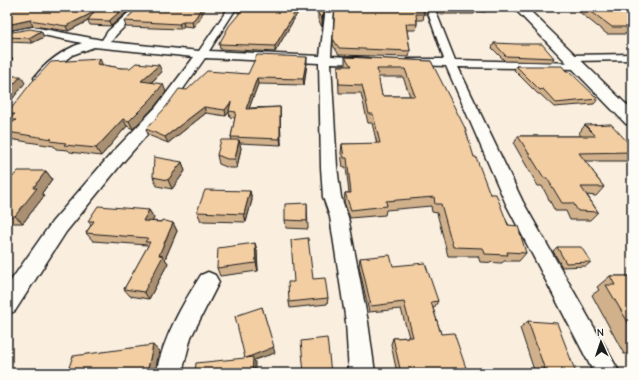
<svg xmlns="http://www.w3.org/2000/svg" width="639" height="380" viewBox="0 0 639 380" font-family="'Comic Neue',sans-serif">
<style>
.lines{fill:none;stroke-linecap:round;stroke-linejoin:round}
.street-casing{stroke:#1c1c1c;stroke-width:3}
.secondary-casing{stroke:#1c1c1c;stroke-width:3}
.street{fill:#fdfcf7;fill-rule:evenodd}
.secondary{fill:#fdfcf7;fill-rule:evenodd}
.wall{fill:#d1b18c;stroke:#1c1c1c;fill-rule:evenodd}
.shaded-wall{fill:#aa9072;stroke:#1c1c1c}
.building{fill:#f3cea3;stroke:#1c1c1c;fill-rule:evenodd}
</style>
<rect width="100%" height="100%" fill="#faeede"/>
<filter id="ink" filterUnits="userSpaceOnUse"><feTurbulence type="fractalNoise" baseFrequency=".025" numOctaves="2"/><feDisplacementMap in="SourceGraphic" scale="8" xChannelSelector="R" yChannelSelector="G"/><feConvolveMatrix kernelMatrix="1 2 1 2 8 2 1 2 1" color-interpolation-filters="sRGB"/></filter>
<g filter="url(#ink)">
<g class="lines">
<defs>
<path id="street" d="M135,7H144L116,35L111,42L199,51L229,7H237L209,51L320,56L326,7H334L331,56L367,58L371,59L373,61L371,63L367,64L331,63L337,167L341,197L348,217L368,322L375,373H349L346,322L330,217L323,197L321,167L319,63L205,58L166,113L123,162L66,232L15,311L7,315V286L52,222L111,154L156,107L194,57L94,47L72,55L58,66L44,81H36L34,78C46,62 63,50 82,43L33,33L24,34L7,38V32L24,28L33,27L102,40L108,31Z
M426,7H434L455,60L578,63L582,64L584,66L582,68L578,69L458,67L523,202L620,373H594L506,204L446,66L410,65L406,64L404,62L406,60L410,59H444Z
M632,54V60L571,61L565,58L571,55Z
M208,272L215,275L219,282L191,337L182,373H156C164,337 181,306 201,275Z"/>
<path id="secondary" d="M513,7H526L632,110V125L626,124Z"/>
</defs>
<use href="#street" class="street-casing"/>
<use href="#secondary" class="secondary-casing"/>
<use href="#street" class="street"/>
<use href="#secondary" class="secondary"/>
</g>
<path class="wall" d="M7,7H133L111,26L90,25L88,21L68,31L33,26L7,31Z
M139,7L198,22L193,27L184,26L181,29L126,27L124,21Z
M301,7L275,52L220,49L219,44L240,13H238L237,8Z
M319,7H325L322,27L318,19V13Z
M335,7L428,8L427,14H424L423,20H417V24L416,30H407L410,51L409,57L339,55L333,45Z
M435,7H487L485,12L475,11L474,14H438Z
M573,7H632V34H607Z
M41,31L44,37L32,43L7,42V33Z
M494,43L554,58L552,62L505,61L492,48Z
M345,57L431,61L474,157L490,194L526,253L519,261H504L502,263L480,262L478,256H448L437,213L432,212L431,206L386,210L385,215L350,218L344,202L345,193H349L346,167H343L341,153L342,144H377L372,123H368L361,93H339L338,66H346L345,65ZM378,77H403L410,96H382Z
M307,63L304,85L258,84L249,108L280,107L281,145L239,143L241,148L237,168H229L219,164L217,155L232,140L231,137L235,118L230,117L229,112L226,116L206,113L168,143L148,135L146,129L187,90L248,74Z
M103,65L121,68L162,72L151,83L166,92L155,106L133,129L127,126L101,156L70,152L68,150L56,149L54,146L9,139L7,137V127L11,124L8,120L10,118L7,114Z
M516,66L566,71L598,99L594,104L554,107L540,94H538L514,70Z
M585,125L632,147V158L629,161H585L597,177V178L604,187L596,196L587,195L598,212L590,220H570L566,211H555L542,186H538L514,144L518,136H581L579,133Z
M182,162L185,171L172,189L157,186L153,177Z
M46,171L52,179L42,193L44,196L23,223H8L7,225V183Z
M250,191L252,200L246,222L201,221L197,212Z
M307,203L308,229L286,228L285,220Z
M149,210L154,218L152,221L173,223L177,231L165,259L168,263L149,299L130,296L124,289L148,246L147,245L93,241L86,233L91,225L88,221Z
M255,243L257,251L258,271L220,276L217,268Z
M557,247L591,262L586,266L562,267L553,251Z
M360,258L393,266L438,301L434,308H433L441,334L466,368L461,373H397L391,344L393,338L409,337L401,309L369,312L359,266Z
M610,276H632V354H624L592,295L599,290L597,287Z
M313,279L328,298L327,304L290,308L289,302Z
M528,321L576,373H535L520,328Z"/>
<path class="shaded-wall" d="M125,7H133L111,26L109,21Z
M202,7H206L198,22L193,27L192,21Z
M298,7H301L275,52V46Z
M324,7H325L322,27V20Z
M94,12L88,20V21L68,31L66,26Z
M30,20L33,26L7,31V25Z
M183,21L184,26L181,29L179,24Z
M41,31L44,37L32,43L29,38Z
M7,53H8L13,59L7,62Z
M307,57V63L304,85L303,79Z
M100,59L103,66L97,64Z
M159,65L162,72L144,89L141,81Z
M21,76L25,83L7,106V92Z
M257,78L258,84L247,114L246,109Z
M163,84L166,92L155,106L133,129L129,121Z
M231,102L229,112L226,116L225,110Z
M204,107L206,113L168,143L165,137Z
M280,107V113L281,145L280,139Z
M123,119L127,126L101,156L96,148Z
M239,140L241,148L237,168L235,159Z
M182,162L185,171L172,189L168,180Z
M46,171L52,179L42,193L44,196L23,223L15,216L33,188Z
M250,191L252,200L246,222L244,214Z
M149,210L154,218L148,229L143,221Z
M173,223L177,231L165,259L168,263L149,299L144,292L159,255Z
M255,243L257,251L258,271L256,263Z
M262,307L275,353L254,360L255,362V373H252L246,358Z
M153,345L159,351L155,373H147Z"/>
<path class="building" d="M7,7H125L109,21L88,20L94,12L66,26L30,20L7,25Z
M139,7H202L196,17L192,21H183L179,24L124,21Z
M237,7H298L275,46L219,44L229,26L244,8H237Z
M319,7H324L322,20L318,13Z
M335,7H428V8L422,7L424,14H416L417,24H406L410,51L339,48L333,39Z
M440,7H475L476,8H440Z
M585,7H632V27H612Z
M30,29L41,31L29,38L7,37V33Z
M494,43L516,44H542L554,58L506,56Z
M257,55L307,57L303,79L257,78L246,109L280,107V139L231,137L236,112L229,111L231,102L225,110L204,107L165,137L146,129L165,108L179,89L187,90L207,71L248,74Z
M345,57L431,61L465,128L474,157H476L490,194H496L508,225L518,226L526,253L507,252L508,255L485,254L483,248L453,247L441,204H435L434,197L386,201L387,206L351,210L345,193H351L347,158H344L342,144L380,143L373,114H369L362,85L339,84L338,66H351ZM377,69H405L415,96H382Z
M100,59L97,64L121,68H130L136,63L159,65L141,81L163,84L152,98L129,121L123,119L96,148L64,145L66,143L50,141L52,139L7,132V127L16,120H8L15,114H7L31,83L51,62Z
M516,66H562L566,71H569L598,99L556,103L543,89L540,90Z
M7,76H21L7,92Z
M611,124L632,147V152L579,153L597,177H596L604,187H581L598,212L578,211L573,203H562L547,178H544L518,136H596L585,125Z
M221,140H239L235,159H227L217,155Z
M154,157L182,162L168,180L153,177Z
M18,171H46L33,188H37L15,216H7V183Z
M205,190L250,191L244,214L197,212Z
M307,203V221L285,220V204Z
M98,206L149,210L143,221L161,222L162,220L173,223L159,255L163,256L144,292L124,289L150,242H145L148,238L86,233L94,221H88Z
M308,238L313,279L325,278L328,298L289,302L288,282H294L291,240Z
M255,243L256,263L217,268L218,248Z
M557,247H581L591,262L566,263Z
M390,255L393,266L425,263L438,301L431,302L441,334L454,333L466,368L418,373H401L393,338L413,337L404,302L371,306L360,258Z
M610,276H632V329L606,285H615Z
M262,307L274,347L246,358L253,357L252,373H195L196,363L245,358L235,316Z
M528,321L557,323L576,373H546Z
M327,338L331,373H304L301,341Z
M153,345L147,373H67L73,356Z"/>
</g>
<rect width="639" height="380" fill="none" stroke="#fdfcf7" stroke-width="24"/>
<rect x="12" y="12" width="615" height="356" fill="none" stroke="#1c1c1c" stroke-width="1.5" filter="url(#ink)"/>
<g transform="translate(601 342) rotate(357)" stroke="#fdfcf7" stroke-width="3" paint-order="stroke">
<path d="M0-3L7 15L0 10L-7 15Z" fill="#1c1c1c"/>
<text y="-6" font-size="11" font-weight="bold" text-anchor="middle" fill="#1c1c1c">N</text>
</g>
</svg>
